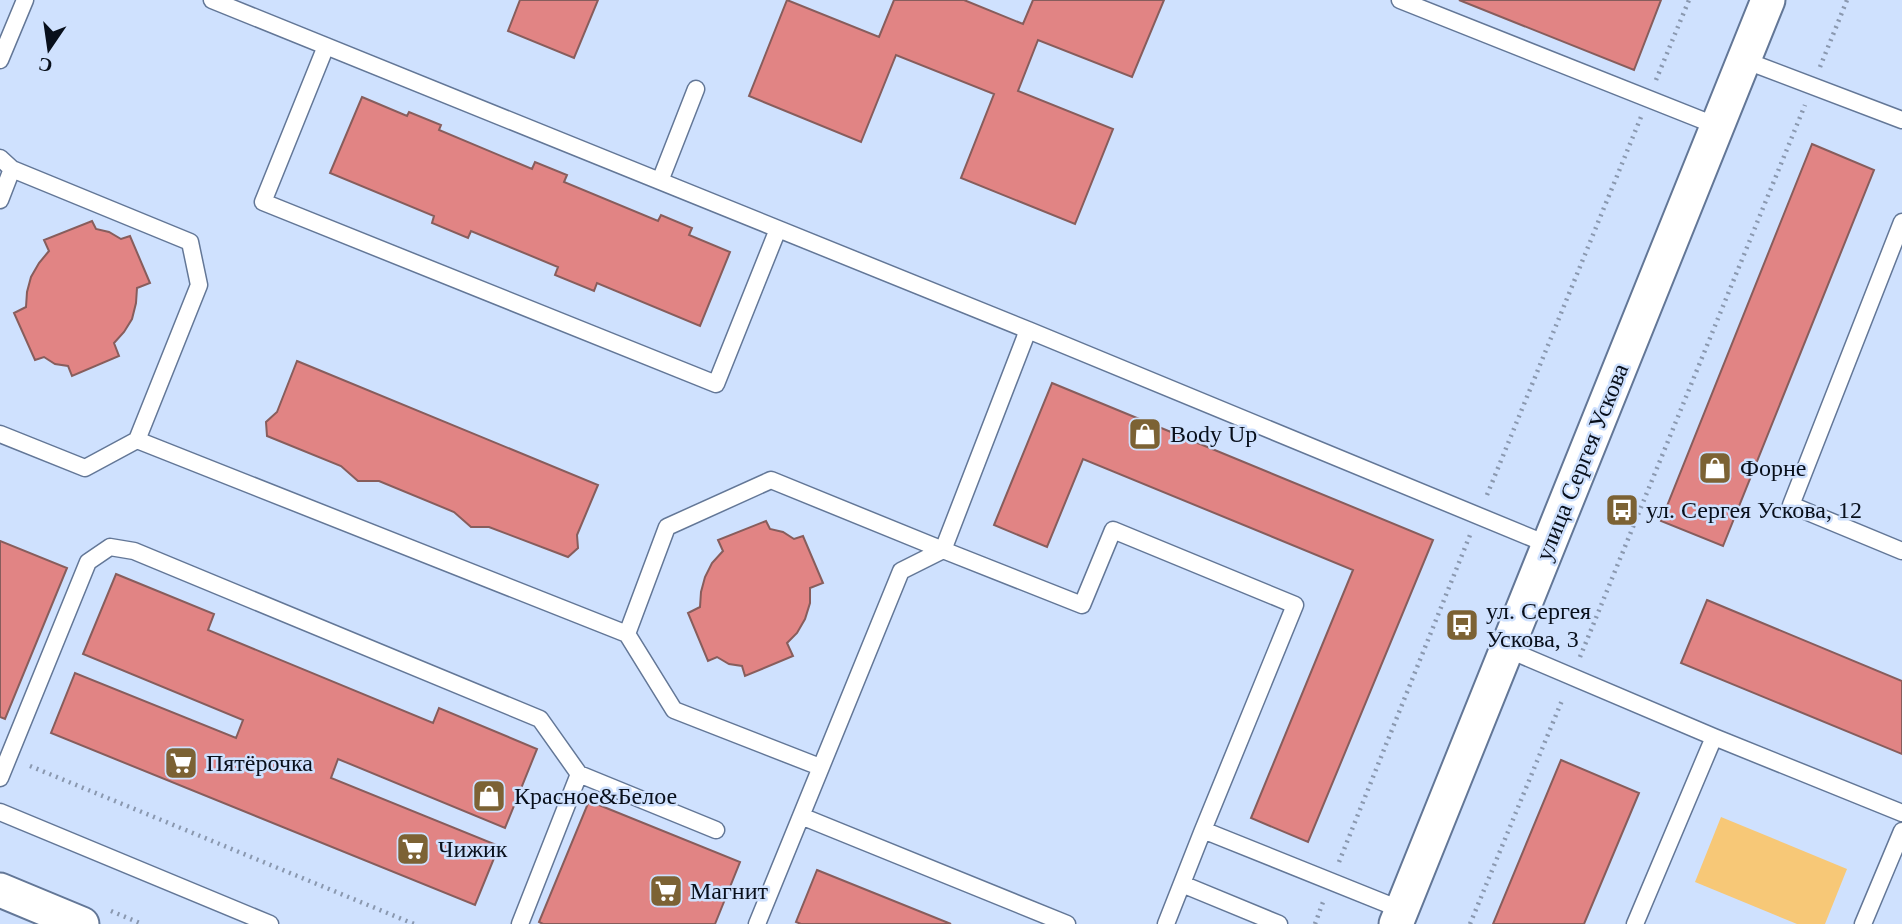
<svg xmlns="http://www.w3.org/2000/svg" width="1902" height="924" viewBox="0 0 1902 924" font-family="'Times New Roman',serif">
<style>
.green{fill:#f7c877}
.building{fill:#e18484;stroke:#875d5c;stroke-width:2}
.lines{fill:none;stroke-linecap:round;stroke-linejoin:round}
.service-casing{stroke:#637797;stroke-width:19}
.minor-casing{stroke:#637797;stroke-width:37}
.path{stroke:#8a98af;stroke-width:4.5;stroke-dasharray:2 5;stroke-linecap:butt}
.service{stroke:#fff;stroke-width:16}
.minor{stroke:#fff;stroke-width:33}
.labels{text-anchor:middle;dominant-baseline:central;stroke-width:5;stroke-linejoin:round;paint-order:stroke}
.poi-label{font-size:24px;fill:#080f1b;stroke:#cfe1fe;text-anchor:start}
.street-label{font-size:24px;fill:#080f1b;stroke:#cfe1fe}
</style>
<rect width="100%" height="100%" fill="#cfe1fe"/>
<path class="green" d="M1721,817L1847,869L1825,924H1797L1695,882Z"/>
<path class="building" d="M520,0H598L574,58L508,31Z
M787,0L879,37L894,0H964L1023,24L1033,0H1164L1132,77L1038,40L1018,91L1113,129L1075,224L961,178L994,94L896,55L861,142L749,96Z
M1459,0H1661L1634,70Z
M362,97L407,116L409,112L441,125L439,130L532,169L535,162L567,175L564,182L658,221L661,215L692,228L689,235L730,252L700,326L597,283L594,291L555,275L558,267L471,231L468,238L432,223L434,216L330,173Z
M1812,144L1874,170L1723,546L1661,521Z
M92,221L96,229L109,232L121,239L130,236L150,283L137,288L136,303L132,319L124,332L114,343L119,356L72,376L68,366L55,364L44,357L35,360L14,313L26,307L27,292L31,277L39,263L49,251L44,240Z
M297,361L598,485L577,535L578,548L568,557L489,527H471L454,512L379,481H358L341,466L267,436L266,422L277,412Z
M1052,383L1433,540L1308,842L1251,818L1353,570L1083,459L1047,547L994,525Z
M766,521L770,529L783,532L794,539L803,536L823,583L810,588V603L805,619L797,633L787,643L793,656L745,676L742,666L729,664L717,657L708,661L688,613L700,607L701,592L705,577L712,563L723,551L718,540Z
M0,541L67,568L5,719L0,717Z
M116,574L214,614L208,630L433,723L439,708L537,749L505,828L338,759L331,778L499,846L475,905L51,733L75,673L236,738L243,720L83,654Z
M1707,600L1902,681V754L1681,663Z
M1561,760L1639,793L1584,924H1493Z
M589,801L740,862L715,924H543L539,922Z
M817,870L951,924H801L796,922Z"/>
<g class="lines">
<defs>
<path id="service" d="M212,0L1028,330
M1400,0L1717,126
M326,46L263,202L716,384L778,229
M0,60L25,0
M1744,60L1902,120
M0,158L12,169L0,200
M660,181L696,89
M1902,222L1791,505L1902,551
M0,434L85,468L137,440L199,285L190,242L12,169
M137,440L627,634L667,527L771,480L943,550
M627,634L674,710L820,767
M1507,649L1714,737L1902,813
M0,778L88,562L110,547L134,551L540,719L579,774
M0,812L270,924
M801,816L1067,924
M1182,884L1279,924
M1402,910L1203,830L1295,605L1113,530L1082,605L943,550L1028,330L1549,545
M520,924L579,774L716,830
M757,924L901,571L943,550
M1166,924L1203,830
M1635,924L1714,737
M1863,924L1902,831"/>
<path id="minor" d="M0,890L82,924
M1396,924L1768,0"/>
</defs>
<use href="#service" class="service-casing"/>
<use href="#minor" class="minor-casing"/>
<path class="path" d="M1820,67L1847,0
M1656,80L1689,0
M1487,495L1641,117
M1580,657L1805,105
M30,766L414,924
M1339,862L1470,535
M111,911L142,924
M1315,924L1323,902
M1470,924L1563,698"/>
<use href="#service" class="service"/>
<use href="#minor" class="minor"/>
</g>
<defs>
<symbol id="shop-square" viewBox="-11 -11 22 22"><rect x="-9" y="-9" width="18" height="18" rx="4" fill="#7c6234" stroke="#cfe1fe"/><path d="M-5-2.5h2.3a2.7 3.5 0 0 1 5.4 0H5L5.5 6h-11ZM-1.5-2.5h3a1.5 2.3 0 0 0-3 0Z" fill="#fff"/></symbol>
<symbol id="bus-square" viewBox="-11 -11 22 22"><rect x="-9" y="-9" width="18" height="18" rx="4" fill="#7c6234" stroke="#cfe1fe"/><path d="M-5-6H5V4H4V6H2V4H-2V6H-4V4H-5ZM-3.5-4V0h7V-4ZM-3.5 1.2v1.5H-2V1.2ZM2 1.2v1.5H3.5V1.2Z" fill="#fff"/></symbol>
<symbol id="supermarket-square" viewBox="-11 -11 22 22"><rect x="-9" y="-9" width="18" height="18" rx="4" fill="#7c6234" stroke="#cfe1fe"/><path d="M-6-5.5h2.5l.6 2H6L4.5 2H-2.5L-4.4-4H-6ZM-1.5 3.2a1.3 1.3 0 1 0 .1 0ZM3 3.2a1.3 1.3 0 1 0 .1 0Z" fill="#fff"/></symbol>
</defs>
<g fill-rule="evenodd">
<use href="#shop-square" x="1126" y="415" width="38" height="38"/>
<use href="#shop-square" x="1696" y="449" width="38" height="38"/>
<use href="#bus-square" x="1603" y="491" width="38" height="38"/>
<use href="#bus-square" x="1443" y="606" width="38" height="38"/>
<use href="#supermarket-square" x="162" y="744" width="38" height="38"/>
<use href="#shop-square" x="470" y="777" width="38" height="38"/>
<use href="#supermarket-square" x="394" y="830" width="38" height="38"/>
<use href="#supermarket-square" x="647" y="872" width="38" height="38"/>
</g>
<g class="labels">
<g class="poi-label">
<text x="1170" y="434">Body Up</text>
<text x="1740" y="468">Форне</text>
<text x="1646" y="510">ул. Сергея Ускова, 12</text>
<text x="1486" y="611">ул. Сергея<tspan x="1486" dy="28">Ускова, 3</tspan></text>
<text x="206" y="763">Пятёрочка</text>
<text x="514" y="796">Красное&amp;Белое</text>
<text x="438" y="849">Чижик</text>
<text x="690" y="891">Магнит</text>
</g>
<g class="street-label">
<text transform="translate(1582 462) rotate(-68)">улица Сергея Ускова</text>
</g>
</g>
<g transform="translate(49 49) rotate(193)" stroke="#cfe1fe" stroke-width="5" paint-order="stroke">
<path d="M0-5L12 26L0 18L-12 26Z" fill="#080f1b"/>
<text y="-10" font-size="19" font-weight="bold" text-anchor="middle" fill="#080f1b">С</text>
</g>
</svg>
